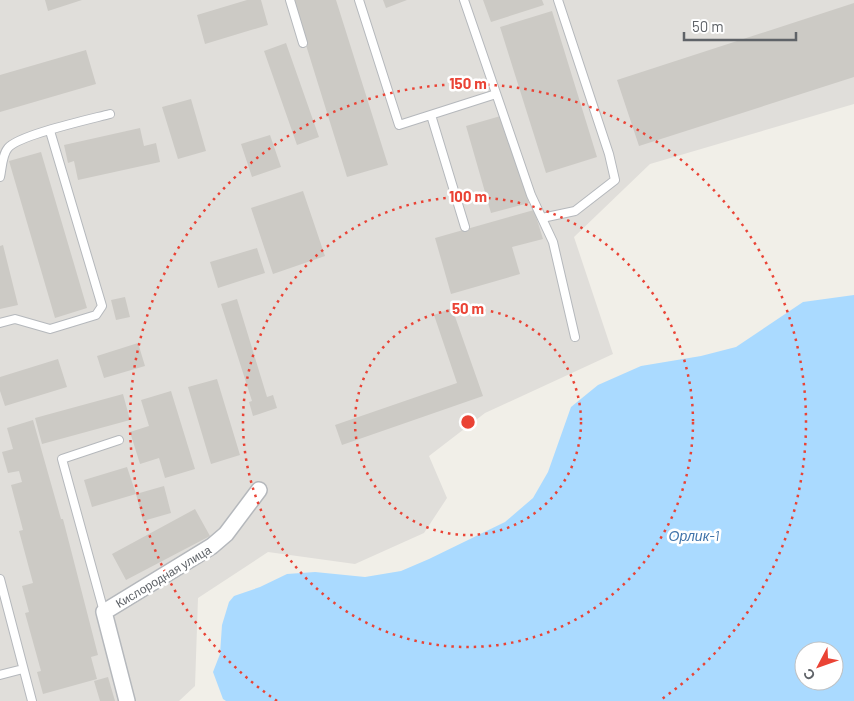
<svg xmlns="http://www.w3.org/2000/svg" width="854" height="701" viewBox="0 0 854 701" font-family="Barlow,sans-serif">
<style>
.industrial{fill:#e0deda}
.water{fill:#aadaff;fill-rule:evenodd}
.building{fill:#cccac5}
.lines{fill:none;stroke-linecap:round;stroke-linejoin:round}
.lane-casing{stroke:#b5b8bc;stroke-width:10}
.street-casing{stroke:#b5b8bc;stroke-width:18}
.lane{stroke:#fff;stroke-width:8}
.street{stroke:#fff;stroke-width:15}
.ring{fill:none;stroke:#ea4335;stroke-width:2.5;stroke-dasharray:2.5 5}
.labels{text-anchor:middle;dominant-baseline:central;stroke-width:5;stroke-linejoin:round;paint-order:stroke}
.street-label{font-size:12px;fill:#5f6368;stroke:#fff}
.water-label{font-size:14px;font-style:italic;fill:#4174aa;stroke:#fff}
.centre{fill:#ea4335;stroke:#fff;stroke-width:2.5}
.ring-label{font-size:15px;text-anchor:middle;font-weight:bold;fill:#ea4335;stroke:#fff;stroke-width:5;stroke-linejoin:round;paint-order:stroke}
</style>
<rect width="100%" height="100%" fill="#f1efe8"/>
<path class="industrial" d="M0,0H854V104L650,164L574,237L613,354L485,413L429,456L447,498L424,533L355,564L268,552L198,598L195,686L179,701H0Z"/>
<path class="water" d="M854,295V701H226L223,699L213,672L220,654L222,625L229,602L234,596L260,587L287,574L315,572L365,577L401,571L429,559L505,522L533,498L548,472L571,407L598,385L641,366L701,356L736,347L803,302ZM804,651H834V681H804Z"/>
<path class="building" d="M45,0H82L48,11Z
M247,0H261L268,25L205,44L197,15Z
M292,0H336L388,165L347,177Z
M383,0H407L386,8Z
M483,0H542L544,5L491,22Z
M854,3V77L639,146L617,80Z
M552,11L597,157L546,173L500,27Z
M286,43L319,137L297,145L264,51Z
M86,50L96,84L0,112V75Z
M191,99L206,151L178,159L162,107Z
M504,115L529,203L491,213L466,126Z
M140,128L144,146L156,143L160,162L78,180L74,161L68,163L64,145Z
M270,135L281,167L252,177L241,144Z
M41,152L87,308L55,318L9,161Z
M303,191L325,256L273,274L251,208Z
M534,210L543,239L512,247L520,274L451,294L435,238Z
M3,245L18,305L0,309V246Z
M257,248L265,273L218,288L210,262Z
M125,297L130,317L116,320L111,300Z
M237,299L267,397L273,395L277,408L253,416L249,402L252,401L221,304Z
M452,308L483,396L342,445L335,425L457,383L434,315Z
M138,343L145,366L104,378L97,356Z
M58,359L67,387L5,406L0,391V377Z
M217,379L240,455L211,464L188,387Z
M171,391L195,469L165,478L159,458L140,464L130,432L149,426L141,400Z
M123,394L130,420L42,444L35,418Z
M33,420L61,519H63L98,655L91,657L97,679L43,694L37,672L41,671L25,613L29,612L22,586L33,583L19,531L23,530L11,485L22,482L19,471L8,473L2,452L13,449L7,428Z
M127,467L136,494L92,507L84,480Z
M164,486L171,513L143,521L136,494Z
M195,509L210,536L126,580L112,554Z
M108,677L115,701H100L94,681Z"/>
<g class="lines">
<defs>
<path id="lane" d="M290,0L303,43
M359,0L399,125L496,94
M464,0L531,195L553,242L575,337
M431,115L465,227
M0,177C2,168 2,155 8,148C18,135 91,119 110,114
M542,218L575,211L615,180L609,154L558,0
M0,323L15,319L50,329L96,315L102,306L50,131
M0,579L32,701
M104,612L62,459L119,440
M0,675L23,669"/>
<path id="street" d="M127,701L104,612L212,546L226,534L259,490"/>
</defs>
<use href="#lane" class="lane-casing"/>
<use href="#street" class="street-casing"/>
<use href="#lane" class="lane"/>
<use href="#street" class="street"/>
</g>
<g class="ring">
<circle cx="468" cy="422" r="113"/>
<circle cx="468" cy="422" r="225"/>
<path d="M277 701A338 338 0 1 1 659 701"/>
</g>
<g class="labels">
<g class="street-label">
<text transform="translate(163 576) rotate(-31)">Кислородная улица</text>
</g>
<g class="water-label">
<text x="694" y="535">Орлик-1</text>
</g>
</g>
<circle cx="468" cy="422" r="8" class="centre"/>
<g class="ring-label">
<text x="468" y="89">150 m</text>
<text x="468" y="202">100 m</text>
<text x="468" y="314">50 m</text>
</g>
<g transform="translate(819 666) rotate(229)"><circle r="24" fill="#ffffff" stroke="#bfc1c3"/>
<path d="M0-4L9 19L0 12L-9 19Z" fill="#ea4335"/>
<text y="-8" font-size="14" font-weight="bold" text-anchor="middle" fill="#5f6368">С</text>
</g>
<path d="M684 32v8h112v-8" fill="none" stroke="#5f6368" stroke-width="2.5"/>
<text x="692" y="32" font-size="15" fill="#5f6368" stroke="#ffffff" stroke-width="4" paint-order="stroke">50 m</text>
</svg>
